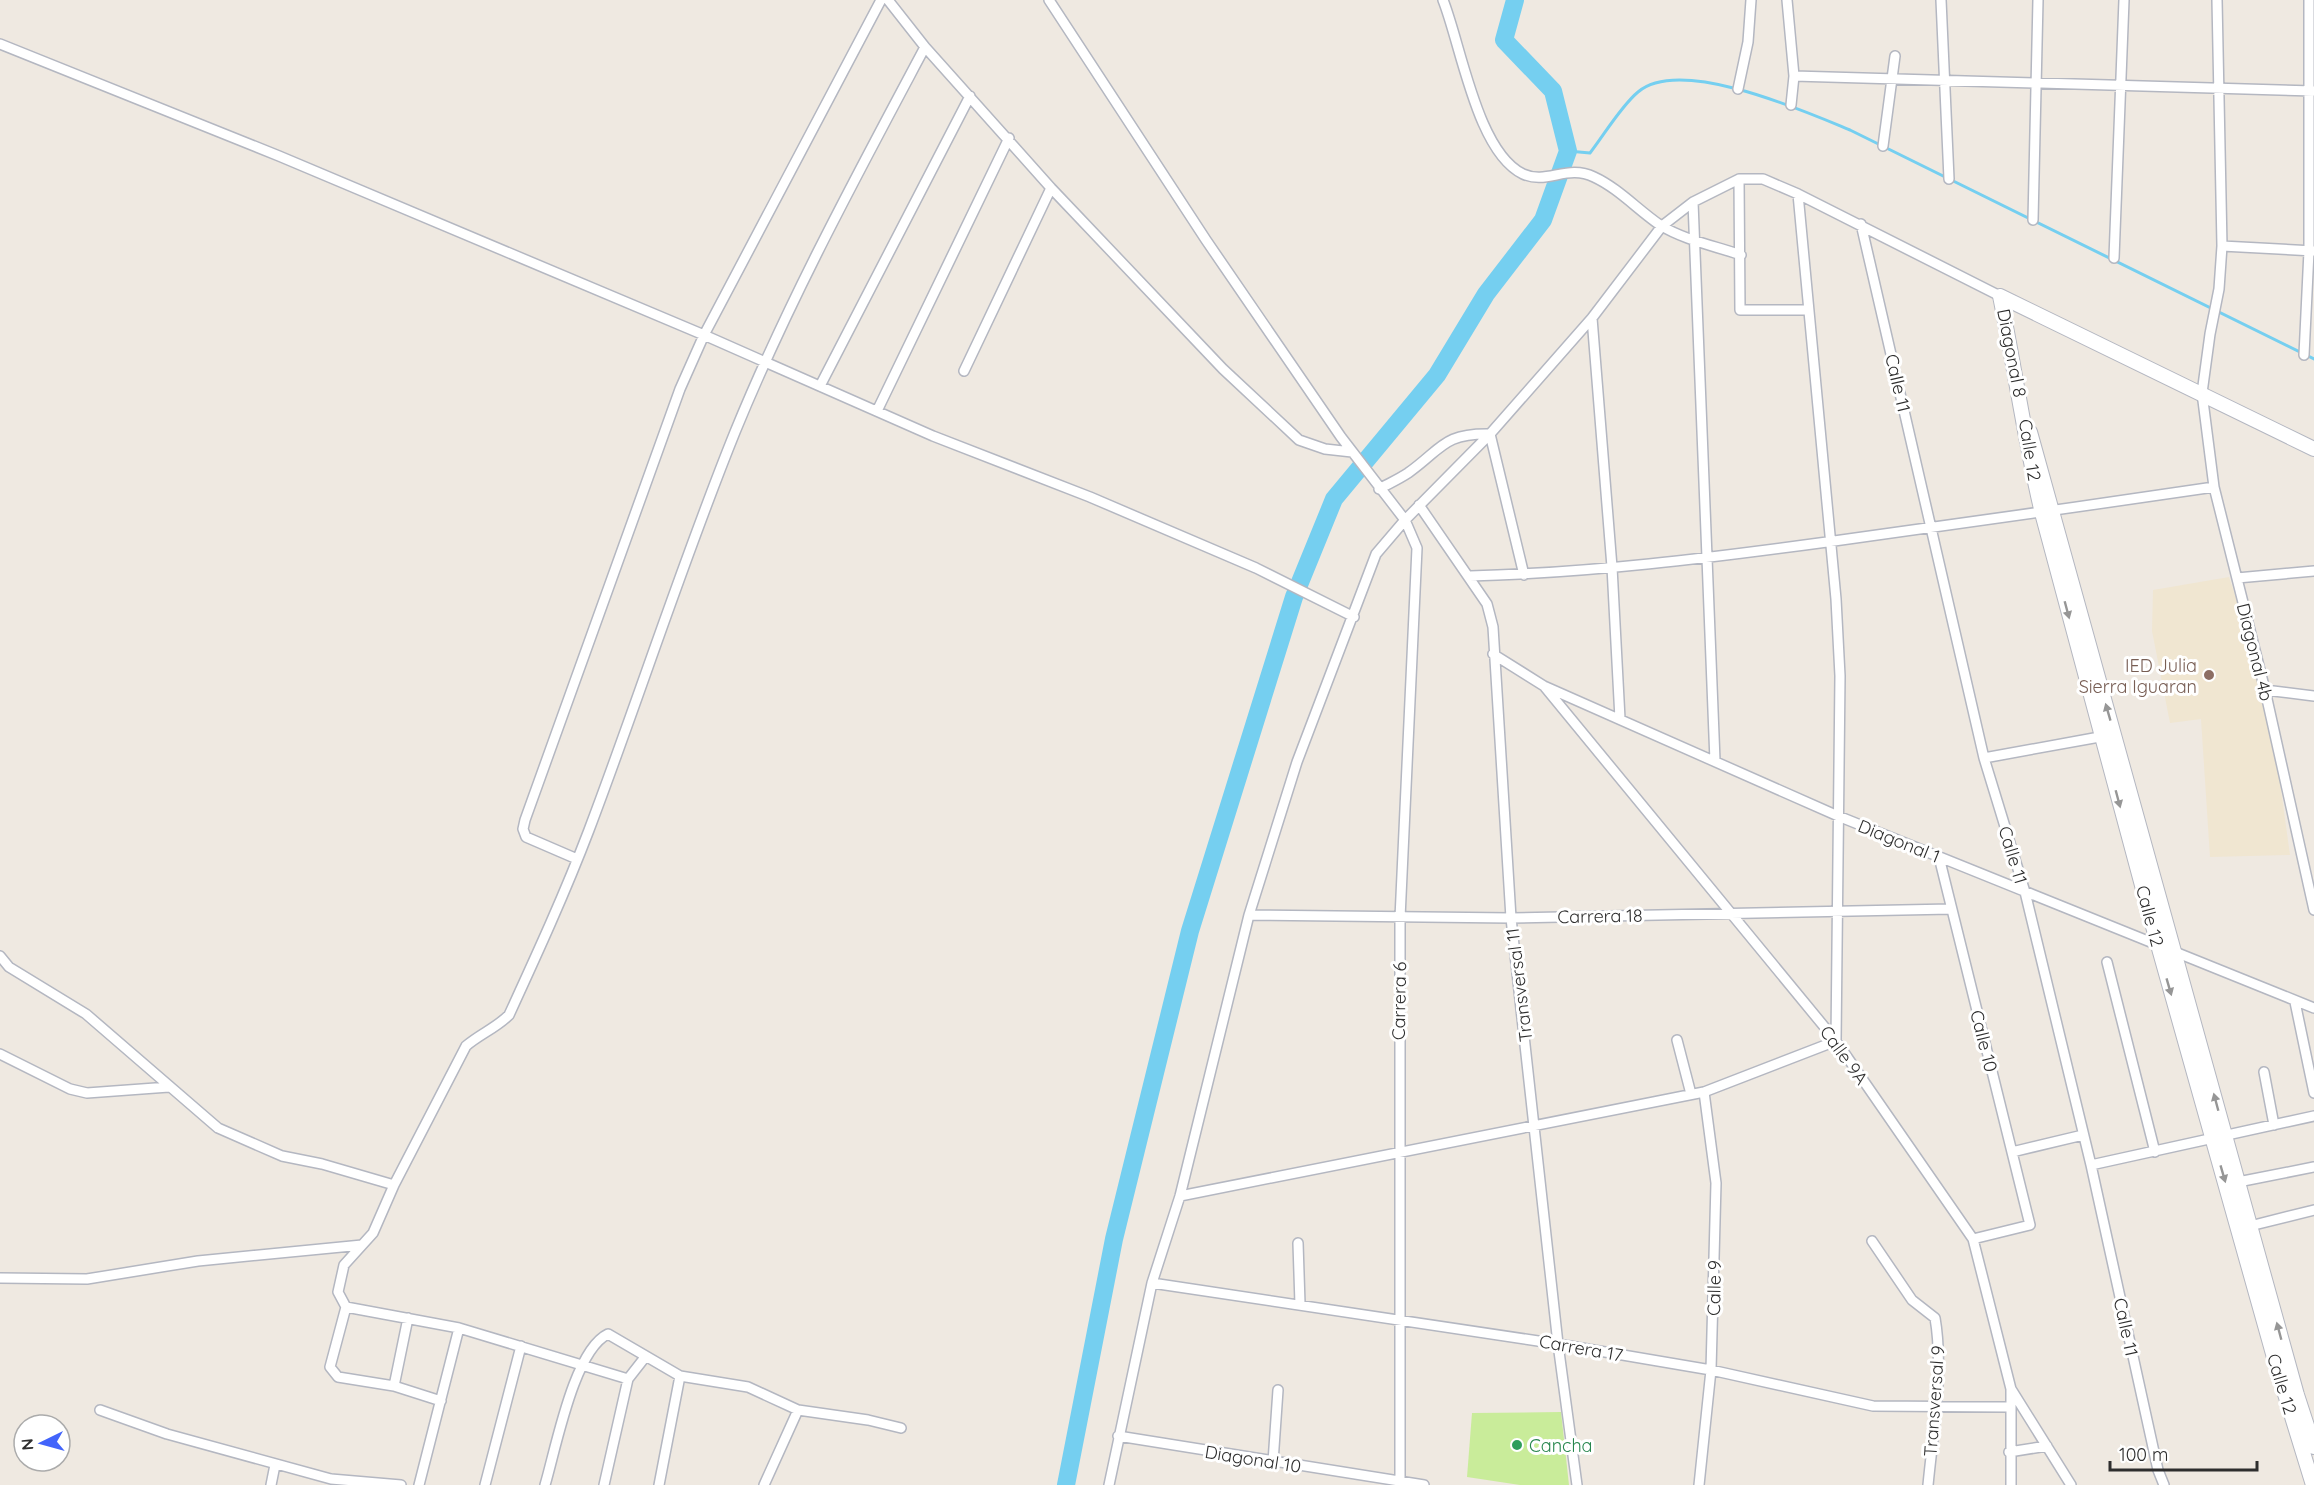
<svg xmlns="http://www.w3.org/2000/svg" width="2314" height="1485" viewBox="0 0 2314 1485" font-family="Quicksand,sans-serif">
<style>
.education{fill:#f0e6d1}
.pitch{fill:#c9ec9a}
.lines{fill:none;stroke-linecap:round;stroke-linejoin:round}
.stream{stroke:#75cff0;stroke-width:3}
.river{stroke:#75cff0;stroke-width:18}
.street-casing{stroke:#b4b7c1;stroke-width:12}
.secondary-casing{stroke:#b4b7c1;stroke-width:16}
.street{stroke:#fff;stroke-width:9}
.secondary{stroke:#fff;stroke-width:14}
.oneway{fill:#969696}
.education-dot{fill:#8d6e63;stroke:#fff;stroke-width:2}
.leisure-dot{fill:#2e9e5b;stroke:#fff;stroke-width:2}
.labels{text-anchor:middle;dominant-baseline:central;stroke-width:6;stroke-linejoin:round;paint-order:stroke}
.street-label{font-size:18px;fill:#2e2e2e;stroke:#fff}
.education-label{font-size:18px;fill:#785e54;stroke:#fff;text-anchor:end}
.leisure-label{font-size:18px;fill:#27864d;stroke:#fff;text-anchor:start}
</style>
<rect width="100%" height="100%" fill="#efe9e1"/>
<path class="education" d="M2229,577L2246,628L2275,747L2290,855L2210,857L2201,719L2170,723L2152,631L2153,590Z"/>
<path class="pitch" d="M1561,1412L1569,1485H1520L1467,1477L1472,1413Z"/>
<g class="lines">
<path class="stream" d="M1568,151L1590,153C1604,135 1621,106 1638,92C1680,56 1804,111 1850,130L2314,359"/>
<path class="river" d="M1066,1485L1114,1239L1190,931L1294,597L1334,499L1437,375L1486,294L1543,220L1568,151L1553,91L1504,40L1515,0"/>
<defs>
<path id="street" d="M888,0L925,47L1051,188L1223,369L1299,440L1325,449L1352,452
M1049,0L1206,240L1341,437L1405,520L1417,548L1400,918V1485
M1443,0C1461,45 1477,152 1523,174C1547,185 1567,164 1594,177C1618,188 1638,210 1660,225C1684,240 1715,246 1741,255
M1787,0L1794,76
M1941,0L1949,179
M2217,0L2222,246L2219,289L2210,334L2202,393L2214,487L2265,690L2314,910
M0,44L279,156L704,335L933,436L1090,497L1256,568L1354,617
M1738,89L1748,42L1751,0
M1791,105L1794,76L2314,91
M1883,146L1895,56
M1739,179L1740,310H1807
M1693,202L1715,761
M2033,220L2038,0
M1861,224L1984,758L2025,892L2091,1165L2158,1470L2164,1485
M2222,246L2314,251
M2114,258L2124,0
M1592,318L1612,567L1620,719
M2304,355L2309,251V0
M964,371L1051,188
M820,386L970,96
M877,411L1009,138
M1379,489C1388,484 1399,479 1408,473C1442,449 1443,433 1490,434L1524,575
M1419,505L1487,604L1493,627L1511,918L1558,1344L1577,1485
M1470,576C1590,573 1709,558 1827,542C1957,524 2085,506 2214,487
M2237,578L2314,571
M1493,654L1544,686L1838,816L2314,1008
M1544,686L1836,1041L1973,1239L2011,1389V1485
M2265,690L2314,696
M1984,758L2105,736
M1939,857L2030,1225L1973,1239
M577,859L526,837L523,829L525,820L680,389L704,335L881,0
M1249,915L1511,918L1951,909
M0,956L9,967L86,1014L218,1128L282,1156L322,1164L394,1185
M2107,962L2155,1152
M2295,1002L2314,1093
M1677,1040L1691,1094
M0,1054L70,1089L87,1093L169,1087
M2264,1072L2274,1125
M2012,1152L2083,1135
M2091,1165L2314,1116
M2238,1182L2314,1167
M1180,1196L1704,1092L1836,1041L1840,676L1836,599L1798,194
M2250,1226L2314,1210
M1872,1241L1912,1300L1935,1318C1944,1369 1933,1433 1928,1485
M1298,1243L1300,1304
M0,1278L87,1279L198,1261L362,1245
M1152,1283L1558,1344L1711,1370L1873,1406L2009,1407
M346,1307L459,1328L628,1379
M394,1386L408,1318
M2011,1389L2071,1485
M441,1401L394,1386L338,1377L330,1367L346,1307L338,1292L344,1265L373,1233L394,1185L466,1046C480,1034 496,1028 509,1015C537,954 565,893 589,830C639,698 682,563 735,432C789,300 858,173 925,47
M100,1410L167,1434L331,1479L401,1485
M1118,1436L1424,1485
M2009,1452L2047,1446
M1273,1462L1278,1390
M271,1485L275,1465
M419,1485L459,1328
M485,1485L521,1346
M545,1485C556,1448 574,1350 608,1334L680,1376L748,1387L798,1410L868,1420L901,1428
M604,1485L628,1379L646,1356
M659,1485L680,1376
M764,1485L798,1410
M1109,1485L1152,1283L1180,1196L1249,915L1297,762L1376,554L1405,520L1490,434L1592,318L1662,226L1693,202L1739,179H1763L1798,194L2000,296
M1699,1485L1711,1370L1716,1183L1704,1092"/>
<path id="secondary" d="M2000,296C2015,369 2025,442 2042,513L2158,945L2277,1368L2313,1485
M2000,296L2314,449
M2030,432L2297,1395L2314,1447"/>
</defs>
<use href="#street" class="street-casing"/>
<use href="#secondary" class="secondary-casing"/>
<use href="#street" class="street"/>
<use href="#secondary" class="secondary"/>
</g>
<defs><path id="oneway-solid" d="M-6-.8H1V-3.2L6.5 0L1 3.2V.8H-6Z" transform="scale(1.5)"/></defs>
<g class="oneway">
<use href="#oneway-solid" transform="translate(2067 610) rotate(75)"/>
<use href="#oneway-solid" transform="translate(2108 712) rotate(-106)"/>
<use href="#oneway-solid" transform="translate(2118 799) rotate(75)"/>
<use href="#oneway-solid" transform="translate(2169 987) rotate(74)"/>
<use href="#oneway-solid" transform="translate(2216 1102) rotate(-105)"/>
<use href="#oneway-solid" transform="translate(2223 1174) rotate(74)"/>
<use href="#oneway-solid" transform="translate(2279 1331) rotate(-105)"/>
</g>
<circle class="education-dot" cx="2209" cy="675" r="6"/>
<circle class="leisure-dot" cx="1517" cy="1445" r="6"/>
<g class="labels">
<g class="street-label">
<text transform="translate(2012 353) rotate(79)">Diagonal 8</text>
<text transform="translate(1898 383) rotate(77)">Calle 11</text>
<text transform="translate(2030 450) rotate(81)">Calle 12</text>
<text transform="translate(2255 652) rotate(76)">Diagonal 4b</text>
<text transform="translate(1899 841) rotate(22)">Diagonal 1</text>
<text transform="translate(2013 855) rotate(73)">Calle 11</text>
<text transform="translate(1600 916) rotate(-1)">Carrera 18</text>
<text transform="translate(2150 916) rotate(75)">Calle 12</text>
<text transform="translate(1519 985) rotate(-97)">Transversal 11</text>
<text transform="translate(1399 1001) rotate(-89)">Carrera 6</text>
<text transform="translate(1984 1041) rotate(76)">Calle 10</text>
<text transform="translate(1844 1055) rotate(54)">Calle 9A</text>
<text transform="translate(1714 1288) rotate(-89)">Calle 9</text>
<text transform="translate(2126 1327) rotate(78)">Calle 11</text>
<text transform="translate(1581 1348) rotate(10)">Carrera 17</text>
<text transform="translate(2282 1384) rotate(73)">Calle 12</text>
<text transform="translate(1934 1401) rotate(-86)">Transversal 9</text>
<text transform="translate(1253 1459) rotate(9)">Diagonal 10</text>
</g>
<g class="education-label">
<text x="2197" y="665">IED Julia<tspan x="2197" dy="21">Sierra Iguaran</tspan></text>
</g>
<g class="leisure-label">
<text x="1529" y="1445">Cancha</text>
</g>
</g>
<g transform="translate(42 1443) rotate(265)"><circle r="28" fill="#ffffff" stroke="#ababab" stroke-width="1.5"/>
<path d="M0-4.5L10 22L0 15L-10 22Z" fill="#4264fb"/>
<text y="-9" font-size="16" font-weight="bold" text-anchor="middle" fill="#2e2e2e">N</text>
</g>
<path d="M2110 1461v9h147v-9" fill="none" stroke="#2e2e2e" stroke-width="3"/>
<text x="2119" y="1461" font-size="18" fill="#2e2e2e" stroke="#ffffff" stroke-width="4.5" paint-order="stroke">100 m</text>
</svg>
